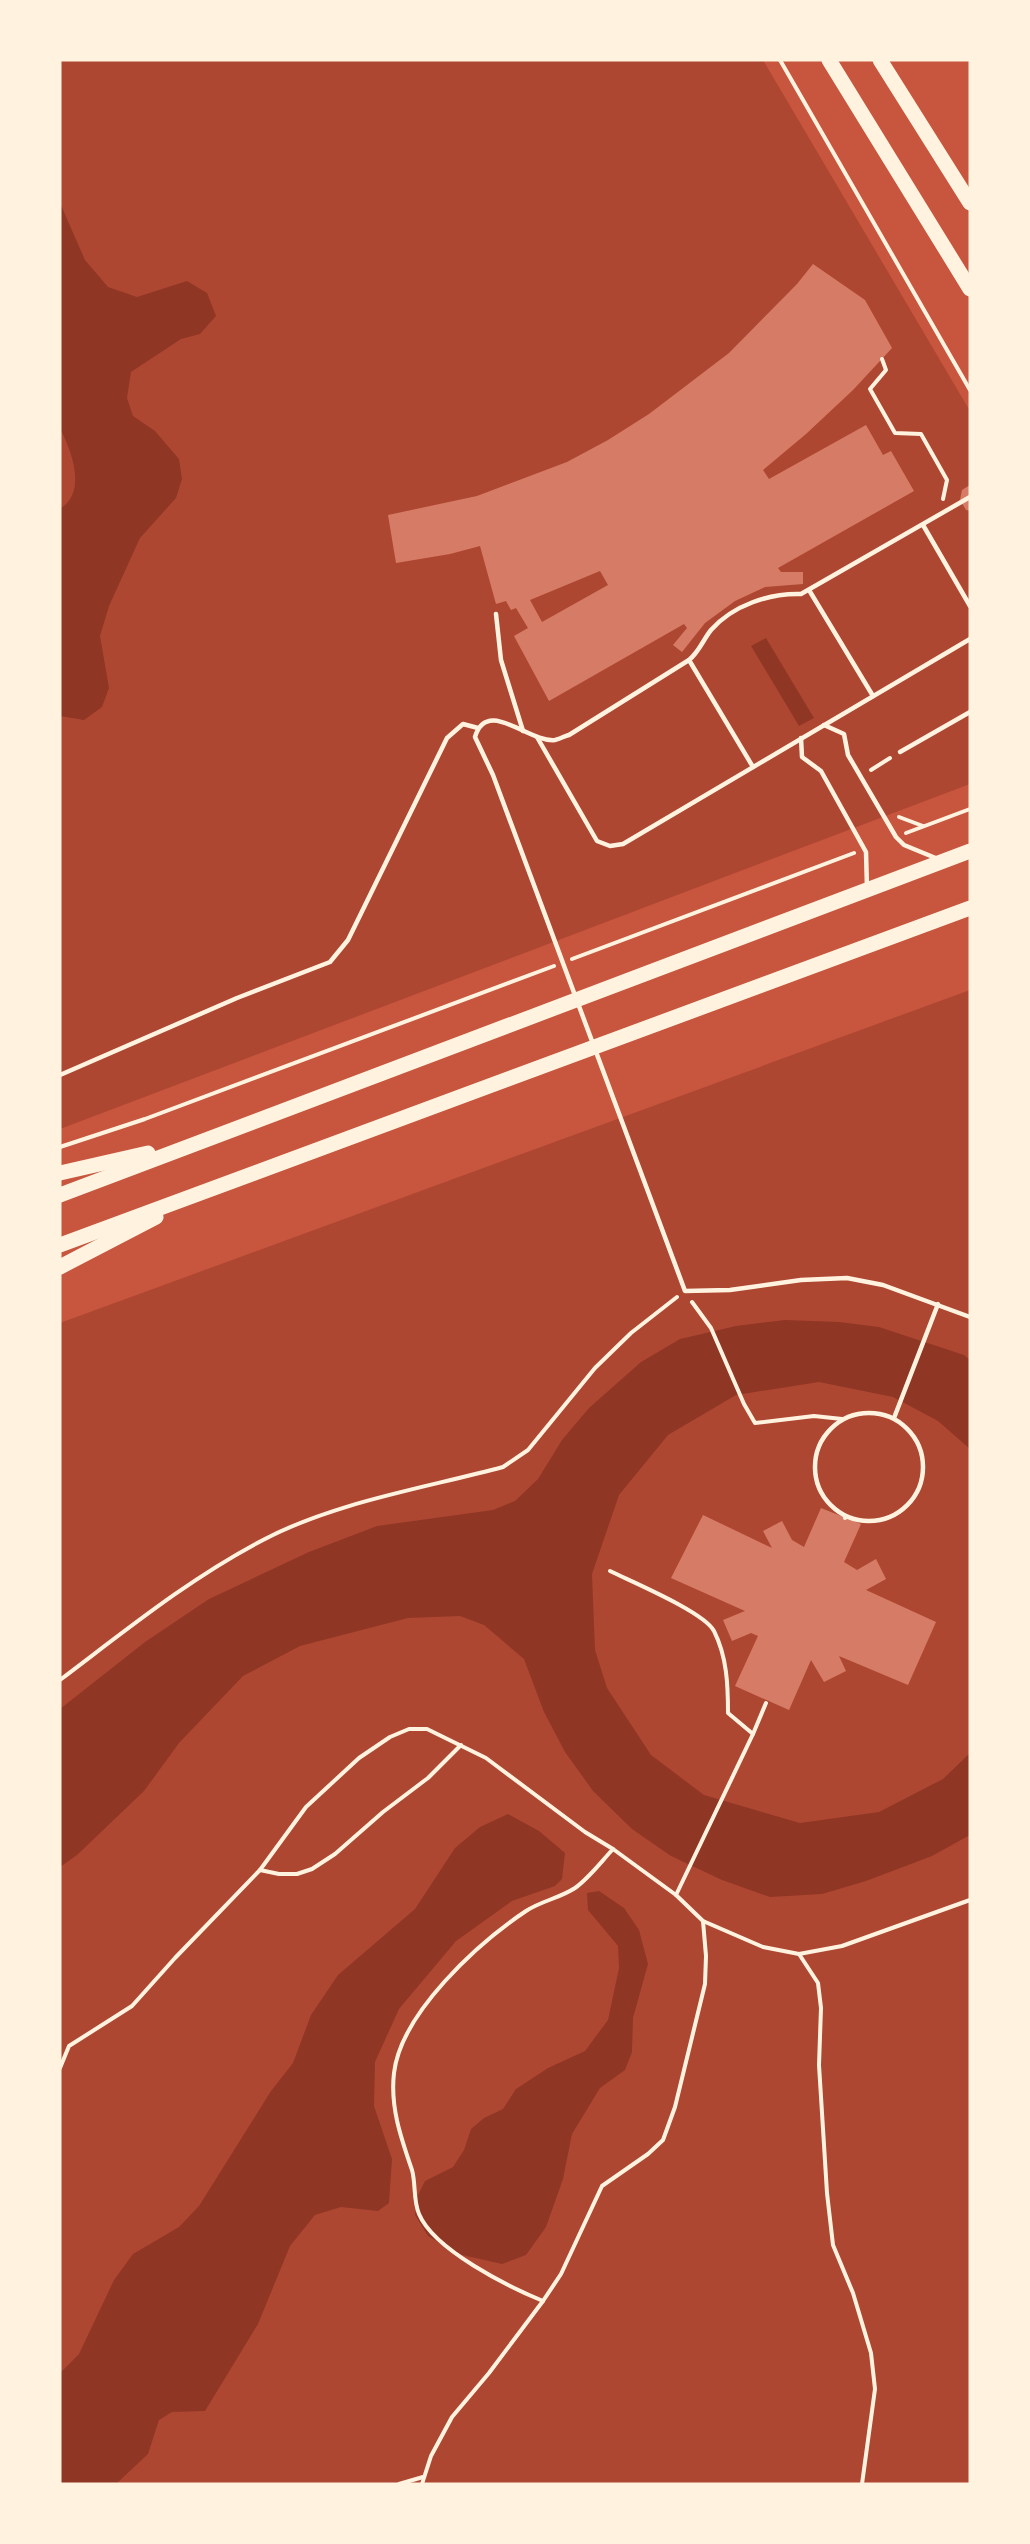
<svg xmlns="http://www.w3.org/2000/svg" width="1030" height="2544" font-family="'Work Sans',sans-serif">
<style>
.green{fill:#ae4732}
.water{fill:#8f3625}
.building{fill:#d67c66;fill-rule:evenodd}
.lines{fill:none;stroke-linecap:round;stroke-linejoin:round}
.path{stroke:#fff3e0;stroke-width:4}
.service{stroke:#fff3e0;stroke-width:4.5}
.primary{stroke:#fff3e0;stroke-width:15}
</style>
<rect width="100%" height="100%" fill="#c8553d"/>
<g class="green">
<polygon points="60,60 763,60 970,411 970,784 60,1129"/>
<polygon points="970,990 970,2484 60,2484 60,1323"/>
</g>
<g class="water">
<path d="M60,203L85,260L108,287L137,297L187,281L207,293L216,316L200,334L181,339L131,372L127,398L133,416L155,431L179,459L182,479L176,498L140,538L109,606L100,636L109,688L102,707L84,720L60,716V509C88,491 71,451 60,428Z"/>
<polygon points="766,638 814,718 799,726 751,646"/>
<polygon points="785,1320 839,1322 879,1327 964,1355 970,1360 970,1449 938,1421 893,1397 819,1382 736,1395 668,1435 619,1495 592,1574 595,1650 607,1688 651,1755 704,1795 800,1823 879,1812 943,1779 970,1753 970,1835 932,1856 866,1881 822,1894 770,1897 722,1880 671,1856 632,1829 593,1791 565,1752 544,1712 524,1659 484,1625 460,1616 408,1618 300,1646 243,1676 179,1743 144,1791 77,1855 60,1867 60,1709 145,1642 209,1599 309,1552 377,1526 493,1510 515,1501 538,1479 562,1440 589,1408 641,1362 680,1339 736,1326"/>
<polygon points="508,1814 539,1831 565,1853 562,1879 555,1886 512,1901 456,1941 399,2009 375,2062 374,2106 392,2159 389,2203 378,2211 341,2207 315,2215 290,2246 258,2324 205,2411 172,2412 159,2420 148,2454 116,2484 60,2484 60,2373 79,2354 114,2280 133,2254 179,2227 199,2206 271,2091 293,2063 311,2015 338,1975 415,1909 455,1848 480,1827"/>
<polygon points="599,1891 624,1908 639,1930 648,1964 633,2018 632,2052 625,2070 600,2088 572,2134 563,2179 546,2227 526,2255 502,2264 458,2254 428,2236 415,2215 418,2195 425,2181 453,2167 464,2150 471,2129 484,2118 503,2109 516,2089 548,2068 585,2051 608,2020 619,1968 618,1946 588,1910 587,1893"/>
</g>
<g class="building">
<path d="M813,264L865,300L892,348L853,390L806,434L763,470L769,479L866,425L883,455L891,451L914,491L778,568L781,572H803V584L765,587L735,601L705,623L682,652L673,645L687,628L684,624L549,701L514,636L528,628L516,608L511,610L506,601L496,604L480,546L450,554L396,563L388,515L477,496L567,462L608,440L649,414L729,353L797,284ZM600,571L608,585L542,622L530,600Z"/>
<polygon points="970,485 970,511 966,510 960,500 962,490"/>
<polygon points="821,1508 861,1524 844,1562 857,1570 876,1559 886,1579 866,1590 936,1622 908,1685 839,1656 846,1671 824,1682 811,1660 789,1710 735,1686 758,1636 751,1633 732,1641 723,1620 745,1611 671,1578 703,1515 772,1548 763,1531 782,1521 792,1540 804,1547"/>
</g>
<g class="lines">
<g class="path">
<polyline points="780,60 970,390"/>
<polyline points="882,359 886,370 870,389 895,433 921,434 947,480 943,499"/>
<polyline points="871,770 890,758"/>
<polyline points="899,817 923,826"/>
<polyline points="906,833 970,809"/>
<polyline points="572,959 854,853"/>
<polyline points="60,1147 145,1119 554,966"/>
<polyline points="692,1302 711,1328 744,1404 755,1423 814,1416 842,1419"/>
<polyline points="845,1518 845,1516"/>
<path d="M610,1571C632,1582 704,1612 714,1631C727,1657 728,1685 728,1713L753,1734"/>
<path d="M60,1680C125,1631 190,1578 263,1540C335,1502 425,1488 503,1467L528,1450L595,1368L631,1333L677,1297"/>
<polyline points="260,1870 279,1874 297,1874 312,1869 335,1854 383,1812 428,1778 461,1745"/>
<polyline points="676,1895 753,1734 766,1703"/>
<polyline points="799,1954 818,1983 821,2008 819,2065 827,2193 833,2245 853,2293 871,2353 875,2389 862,2484"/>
<polyline points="60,2068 69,2046 132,2006 175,1958 260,1870 306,1807 359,1758 390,1737 409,1729 427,1729 486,1758 585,1832 613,1849 676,1895 703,1921 763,1947 799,1954 842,1946 970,1900"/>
<path d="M543,2301C509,2287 434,2250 419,2214C413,2200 416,2184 412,2170C401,2138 390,2107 394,2073C401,2013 478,1943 526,1911C541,1901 560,1898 575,1888C589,1878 601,1862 613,1849"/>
<polyline points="399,2484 423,2477"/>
<polyline points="422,2484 431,2456 452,2417 489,2373 543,2301 561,2274 602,2186 648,2154 663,2140 675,2107 705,1984 706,1956 703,1921"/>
</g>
<g class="service">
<path d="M970,497L801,594C770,593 733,605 711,630C703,640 699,652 689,660L569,735C565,736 559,739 555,740C529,743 487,697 475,737L493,775L685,1291L730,1290L801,1280L847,1278L883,1285L970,1317"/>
<polyline points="923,525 970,606"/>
<polyline points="809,590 873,696"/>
<polyline points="496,614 501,660 523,731"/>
<polyline points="689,660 753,767"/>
<polyline points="824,725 844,734 848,755 896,837 904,845 938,859"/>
<polyline points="537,737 597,841 610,846 623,844 970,639"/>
<polyline points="801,738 802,757 821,771 866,852 867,888"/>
<polyline points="900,752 970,712"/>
<polyline points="60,1075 237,998 330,962 348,940 447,738 463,724 478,728"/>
<circle cx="869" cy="1467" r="54"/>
<polyline points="894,1418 938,1304"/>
</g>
<g class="primary">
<polyline points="829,60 970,289"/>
<polyline points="880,60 970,203"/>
<polyline points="60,1173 148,1153"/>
<polyline points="60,1195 970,851"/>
<polyline points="60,1245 970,908"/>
<polyline points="60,1267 156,1217"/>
</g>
</g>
<rect width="1030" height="2544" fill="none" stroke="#fff3e0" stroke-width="123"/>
</svg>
